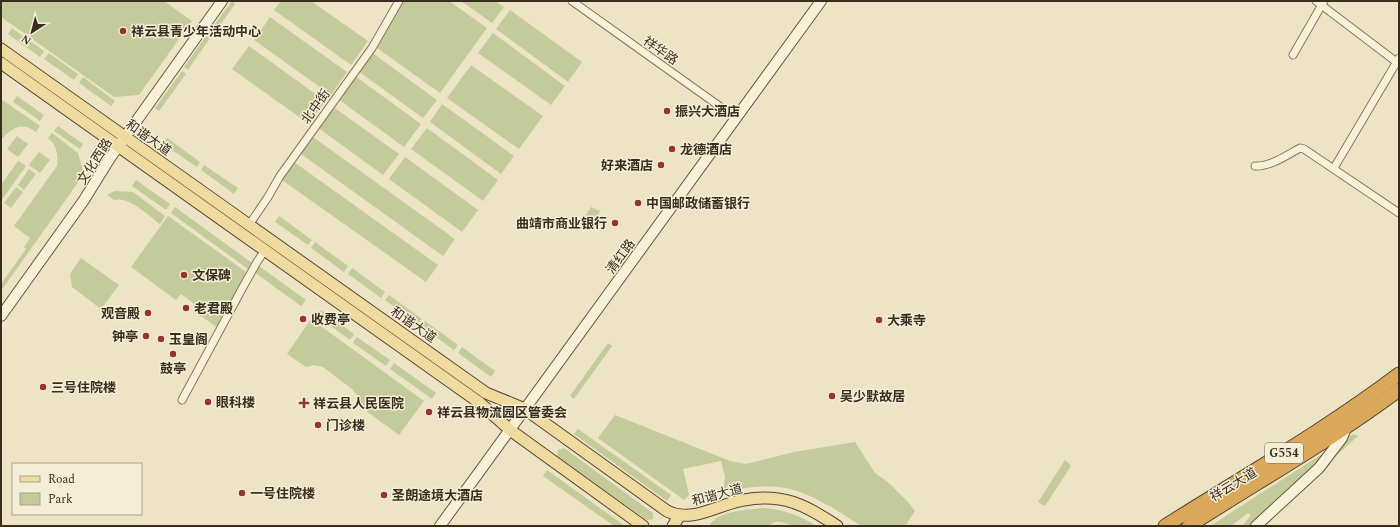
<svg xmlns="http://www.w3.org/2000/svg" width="1400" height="527" font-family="Spectral,'Noto Sans SC',serif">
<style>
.green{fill:#c3cb9a}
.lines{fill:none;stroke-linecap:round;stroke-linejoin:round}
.street-casing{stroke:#88765c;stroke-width:9}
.secondary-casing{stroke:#6a573f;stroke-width:12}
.primary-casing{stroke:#564430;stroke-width:13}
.highway-casing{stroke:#564430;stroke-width:15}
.street{stroke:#f8f1da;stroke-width:7}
.secondary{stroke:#f8f1da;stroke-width:10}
.primary{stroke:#efdba0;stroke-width:11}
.highway{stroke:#daa85a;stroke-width:13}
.poi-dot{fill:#96332e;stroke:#f5eed6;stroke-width:1.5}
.labels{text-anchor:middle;stroke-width:3;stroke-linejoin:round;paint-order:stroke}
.shield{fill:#f5eed6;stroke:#716757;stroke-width:1}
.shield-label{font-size:12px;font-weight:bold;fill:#392d20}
.poi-label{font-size:13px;font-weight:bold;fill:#392d20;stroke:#f5eed6;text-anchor:start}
.street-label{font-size:13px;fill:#392d20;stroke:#f5eed6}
</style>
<rect width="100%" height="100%" fill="#ede4c6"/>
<g class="green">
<polygon points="1,1 164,1 192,21 139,95 114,97 1,17"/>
<polygon points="232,1 235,4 213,35 209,32"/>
<polygon points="281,1 311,1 368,41 351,65 274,10"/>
<polygon points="403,1 449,1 487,28 440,93 377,48"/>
<polygon points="461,1 495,1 504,7 492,23"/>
<polygon points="510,10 582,62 568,82 496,29"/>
<polygon points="270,17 347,72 331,95 254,40"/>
<polygon points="12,28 44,51 40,57 8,34"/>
<polygon points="493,33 565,86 551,105 478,53"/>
<polygon points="206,36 210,38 188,70 184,67"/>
<polygon points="249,46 325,101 309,124 232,69"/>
<polygon points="371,52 437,100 423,118 358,71"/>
<polygon points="49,53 78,74 74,80 44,59"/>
<polygon points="471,65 543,116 519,149 447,98"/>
<polygon points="182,71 186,74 159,111 155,108"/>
<polygon points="355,76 421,124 404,147 338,99"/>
<polygon points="83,77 115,101 111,106 79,83"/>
<polygon points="17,96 44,115 40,121 13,102"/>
<path d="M1,99L40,126L36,132C33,130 30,128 27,127C17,124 6,133 1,140Z"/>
<polygon points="442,104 514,156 501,174 430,122"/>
<polygon points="332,106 399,154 383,175 317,127"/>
<polygon points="58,126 83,144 80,149 54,131"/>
<polygon points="427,128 498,180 483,201 411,149"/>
<path d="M52,133L78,153L84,174L1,291V284L26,249L24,247L30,238L14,226L57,166C58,155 57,145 48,138Z"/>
<polygon points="17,136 28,144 18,157 7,149"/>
<polygon points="313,137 455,239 443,256 301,154"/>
<polygon points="167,138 200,162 197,167 163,144"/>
<polygon points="39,152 50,160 40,173 29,165"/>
<polygon points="405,157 478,210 462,232 389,179"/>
<polygon points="18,161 26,166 1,201 1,185"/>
<polygon points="294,162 438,265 426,282 282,180"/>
<polygon points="204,165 238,188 234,194 201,170"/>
<polygon points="29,169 36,174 24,190 18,185"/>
<polygon points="136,180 170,204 166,210 132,186"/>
<polygon points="16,187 23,192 11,208 4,203"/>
<path d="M115,191L133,192L165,216L160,224C148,215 129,196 114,200L107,195L110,193Z"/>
<polygon points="175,207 252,263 248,269 171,213"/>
<polygon points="591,207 600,211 596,221 590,224 584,221 584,218"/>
<polygon points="168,216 246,272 218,328 197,313 200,308 181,294 176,300 131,267"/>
<polygon points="279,216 312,240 308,245 275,222"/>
<polygon points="315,242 348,266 344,272 311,248"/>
<polygon points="81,258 119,285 101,309 72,287 70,274"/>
<polygon points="259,266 306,300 301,306 254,272"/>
<polygon points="352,268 385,292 381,298 348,274"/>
<polygon points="389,295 422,319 418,324 385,300"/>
<polygon points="321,310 354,334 350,340 317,316"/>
<polygon points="311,319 424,401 399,435 358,405 358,397 353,390 323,367 314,365 306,367 287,354"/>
<polygon points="425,321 458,345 454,350 421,326"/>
<polygon points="357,337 390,360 386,366 353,343"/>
<polygon points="608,343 612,346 574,399 570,396"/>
<polygon points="462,347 495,371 491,377 458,353"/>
<polygon points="394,363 436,393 432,399 390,369"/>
<path d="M615,415L730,461L746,464L794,452L855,442L875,473L889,483L908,502L915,511L905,526C893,526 874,527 862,526C859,525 837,510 831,507C791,483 768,483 723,492L725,477L721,461L683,469L689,495L684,500L598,438Z"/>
<polygon points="578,429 671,495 667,501 574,434"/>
<polygon points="1353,434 1358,436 1257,526 1243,525 1251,515 1248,513 1231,526 1210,526"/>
<polygon points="564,448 653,513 653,519 647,520 557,456 558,450"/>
<polygon points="1065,460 1071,466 1045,506 1038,502"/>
<polygon points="547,470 625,526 614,526 543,476"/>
<path d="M765,508C784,510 800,515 816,526C809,526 802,527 796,526C786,525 778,517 769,526H713L710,524C720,511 749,509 765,508Z"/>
</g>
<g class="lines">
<defs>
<g id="street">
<polyline points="572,1 736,118"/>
<polyline points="1316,1 1399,64"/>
<polyline points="1293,55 1324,1"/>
<path d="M1255,166C1270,167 1287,155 1300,148L1304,149L1399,213"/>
<polyline points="1334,168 1399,58"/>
<polyline points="249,225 268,197 280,176 372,48 399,1"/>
<polyline points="182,400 243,287 257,262 265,250"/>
</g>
<g id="secondary">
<polyline points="1,316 84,200 110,158 222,1"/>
<polyline points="440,526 821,1"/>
<polyline points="1256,526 1319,468 1342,438 1346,428"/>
</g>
<g id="primary">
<path d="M1,49L486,393L525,409L667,511C693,524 718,504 744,500C783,493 806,505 837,526"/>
<polyline points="1,63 480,403 510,430 643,526"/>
<polyline points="673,526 680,515"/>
</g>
<g id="highway">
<path d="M1165,526C1244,476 1325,430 1399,374"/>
<path d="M1189,526C1259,481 1332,440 1399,390"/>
</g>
</defs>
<use href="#street" class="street-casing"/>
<use href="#secondary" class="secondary-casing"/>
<use href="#primary" class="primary-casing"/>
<use href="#highway" class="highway-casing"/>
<use href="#street" class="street"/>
<use href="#secondary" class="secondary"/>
<use href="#primary" class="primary"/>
<use href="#highway" class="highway"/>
</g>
<g class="poi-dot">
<circle cx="123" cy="31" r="4"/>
<circle cx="667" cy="111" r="4"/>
<circle cx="672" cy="149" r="4"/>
<circle cx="661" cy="165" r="4"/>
<circle cx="638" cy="203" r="4"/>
<circle cx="615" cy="223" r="4"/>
<circle cx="184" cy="275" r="4"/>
<circle cx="186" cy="308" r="4"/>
<circle cx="148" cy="313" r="4"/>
<circle cx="303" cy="319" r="4"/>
<circle cx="879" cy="320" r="4"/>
<circle cx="146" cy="336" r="4"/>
<circle cx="161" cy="339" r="4"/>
<circle cx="173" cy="354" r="4"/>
<circle cx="43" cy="387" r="4"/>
<circle cx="832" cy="396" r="4"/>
<circle cx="208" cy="402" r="4"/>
<path d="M302 397h4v4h4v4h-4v4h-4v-4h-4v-4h4z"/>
<circle cx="429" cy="412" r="4"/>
<circle cx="318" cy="425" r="4"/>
<circle cx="242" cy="493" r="4"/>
<circle cx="384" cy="495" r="4"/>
</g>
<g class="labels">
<rect class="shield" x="1265" y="443" width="38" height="20" rx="3"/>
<g class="shield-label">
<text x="1284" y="457">G554</text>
</g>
<g class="poi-label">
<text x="131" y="36">祥云县青少年活动中心</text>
<text x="675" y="116">振兴大酒店</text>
<text x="680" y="154">龙德酒店</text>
<text x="653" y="170" text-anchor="end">好来酒店</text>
<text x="646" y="208">中国邮政储蓄银行</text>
<text x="607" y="228" text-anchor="end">曲靖市商业银行</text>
<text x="192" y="280">文保碑</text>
<text x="194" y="313">老君殿</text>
<text x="140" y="318" text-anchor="end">观音殿</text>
<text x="311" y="324">收费亭</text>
<text x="887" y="325">大乘寺</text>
<text x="138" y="341" text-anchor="end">钟亭</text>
<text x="169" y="344">玉皇阁</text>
<text x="173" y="373" text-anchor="middle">鼓亭</text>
<text x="51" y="392">三号住院楼</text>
<text x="840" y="401">吴少默故居</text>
<text x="216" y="407">眼科楼</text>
<text x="313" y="408">祥云县人民医院</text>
<text x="437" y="417">祥云县物流园区管委会</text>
<text x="326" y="430">门诊楼</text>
<text x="250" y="498">一号住院楼</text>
<text x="392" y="500">圣朗途境大酒店</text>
</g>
<g class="street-label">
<text transform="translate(661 50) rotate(35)" y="5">祥华路</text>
<text transform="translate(315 106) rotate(-54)" y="5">北中街</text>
<text transform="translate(149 137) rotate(35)" y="5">和谐大道</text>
<text transform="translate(94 161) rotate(-57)" y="5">文化西路</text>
<text transform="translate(620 256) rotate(-54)" y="5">清红路</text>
<text transform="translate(414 324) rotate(35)" y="5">和谐大道</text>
<text transform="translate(1233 484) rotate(-31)" y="5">祥云大道</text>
<text transform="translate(717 494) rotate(-15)" y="5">和谐大道</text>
</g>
</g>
<rect width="1400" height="527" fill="none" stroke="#392d20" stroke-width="4"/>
<rect x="12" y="463" width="130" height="52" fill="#f5eed6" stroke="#aaa18d"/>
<rect x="20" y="476" width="20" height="6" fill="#efdba0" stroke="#aaa18d"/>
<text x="48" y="483" font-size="12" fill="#392d20">Road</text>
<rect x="20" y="493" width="20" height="12" fill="#c3cb9a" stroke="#aaa18d"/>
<text x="48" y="503" font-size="12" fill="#392d20">Park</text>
<g transform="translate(32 32) rotate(216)" stroke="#f5eed6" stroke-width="3" paint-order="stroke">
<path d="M0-3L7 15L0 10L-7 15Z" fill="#392d20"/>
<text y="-6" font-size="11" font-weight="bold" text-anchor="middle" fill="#392d20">N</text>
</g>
</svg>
